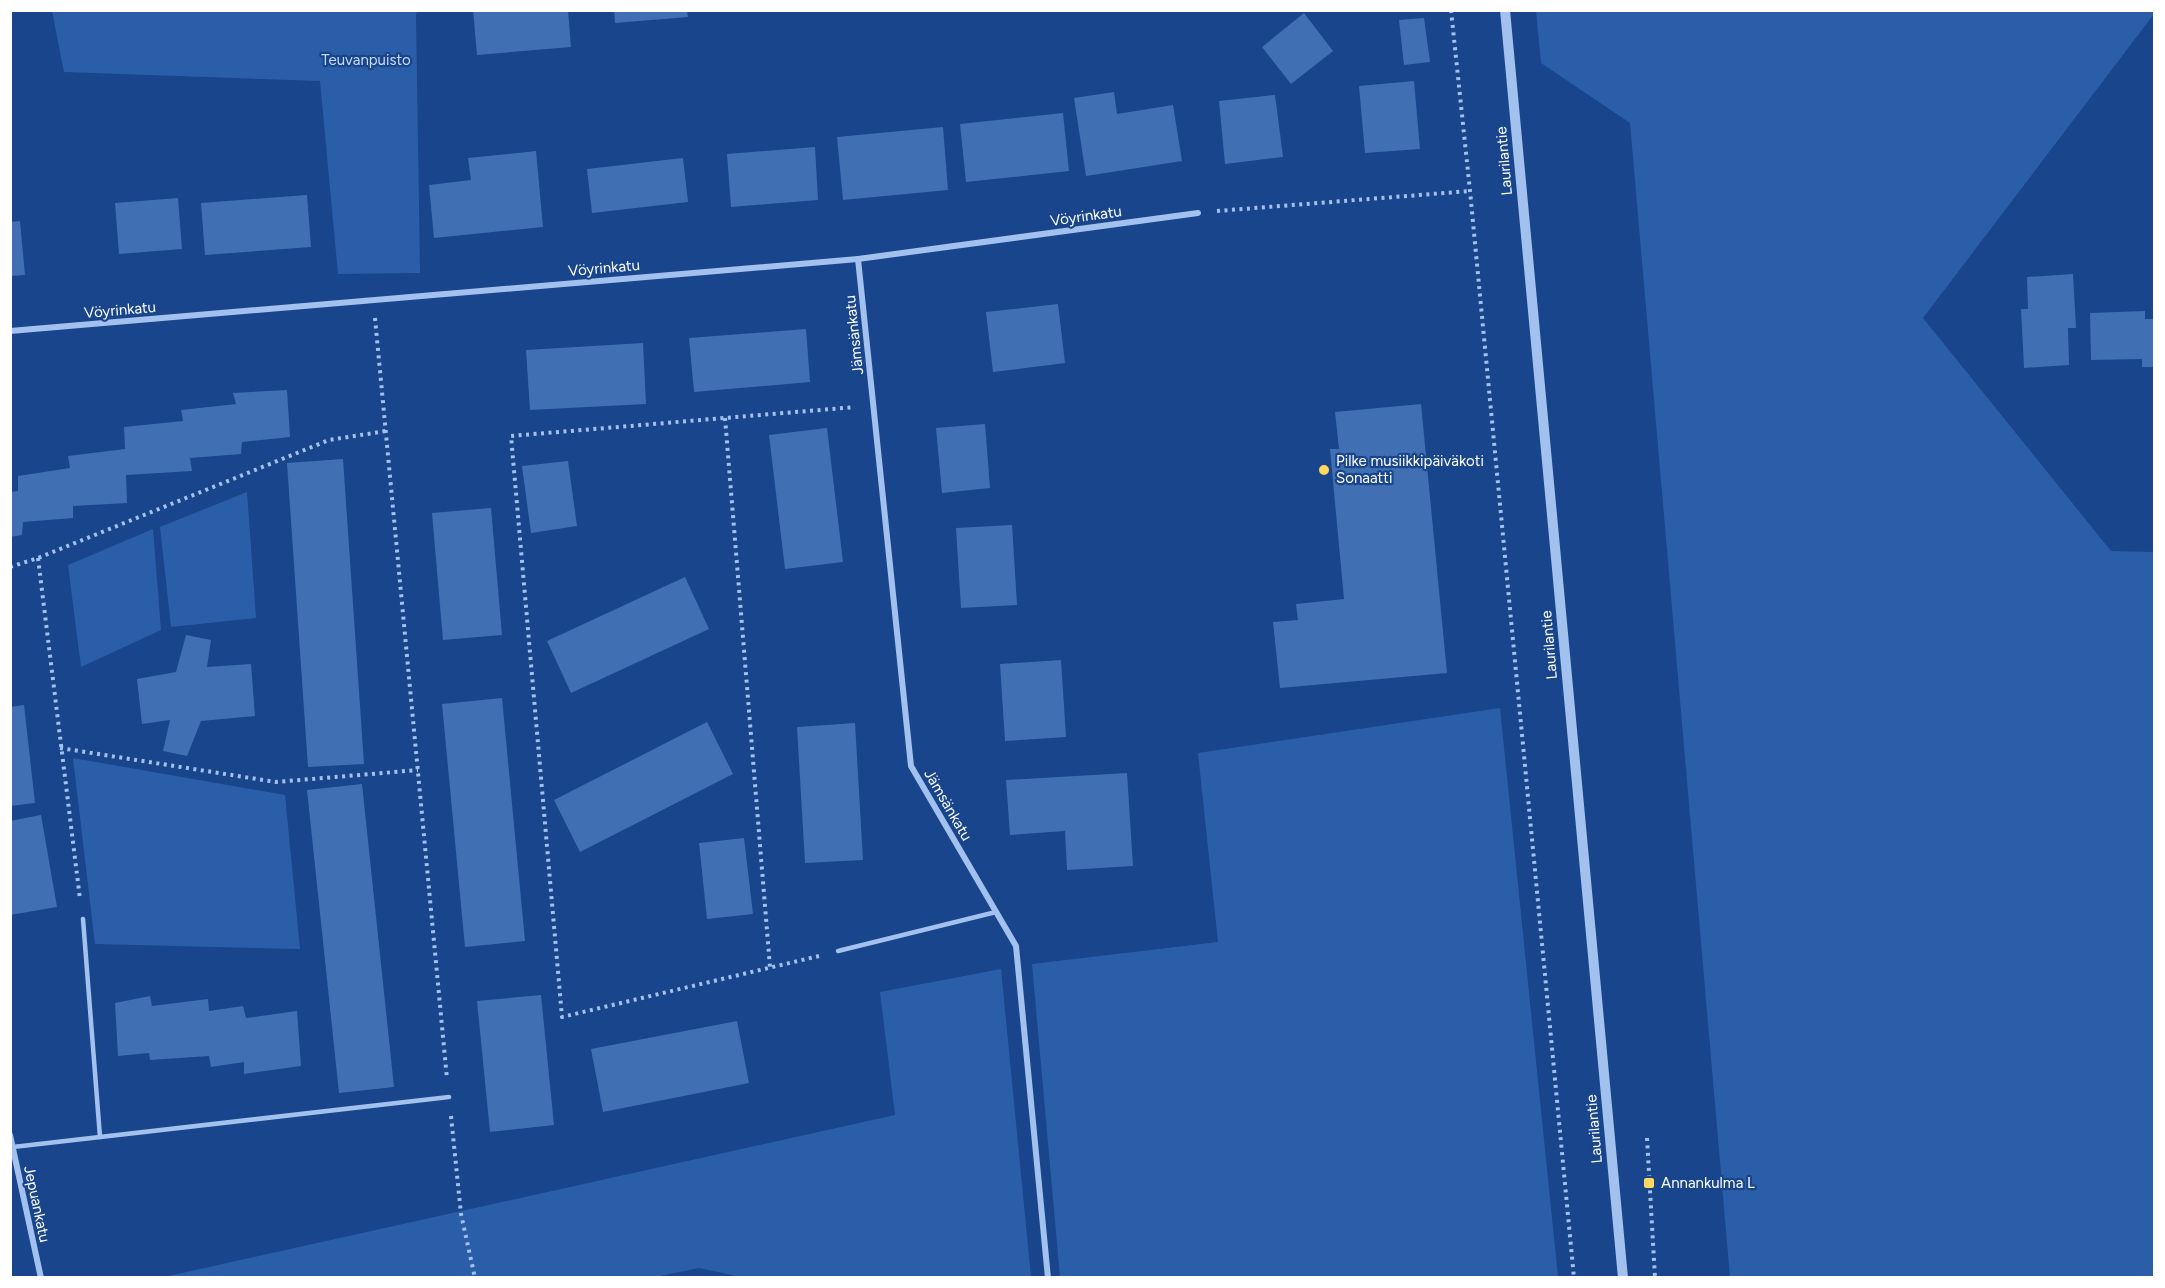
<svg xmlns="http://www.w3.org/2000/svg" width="2165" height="1288" font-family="Figtree,sans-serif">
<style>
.green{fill:#2b5ea9}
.building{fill:#416fb3}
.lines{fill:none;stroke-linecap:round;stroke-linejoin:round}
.path{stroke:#a2c1ee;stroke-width:4;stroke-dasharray:3 4.5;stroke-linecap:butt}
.service{stroke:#a2c1ee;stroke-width:4.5}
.minor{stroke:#a2c1ee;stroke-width:6}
.tertiary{stroke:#a2c1ee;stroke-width:10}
.poi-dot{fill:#ffd85f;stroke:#18458b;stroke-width:2}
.labels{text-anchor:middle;stroke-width:4.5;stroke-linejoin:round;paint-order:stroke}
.park-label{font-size:15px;fill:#c8dcfa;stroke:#18458b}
.street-label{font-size:15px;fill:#fff;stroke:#18458b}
.poi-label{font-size:15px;fill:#fff;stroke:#18458b;text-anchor:start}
</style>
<rect width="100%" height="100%" fill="#18458b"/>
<g class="green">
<polygon points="52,11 418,11 416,14 420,273 338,274 320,81 64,72"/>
<polygon points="1536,11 2154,11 2154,14 1923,318 2111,551 2154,552 2154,1277 1730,1277 1630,123 1541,63"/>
<polygon points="247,492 256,618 171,627 160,527"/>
<polygon points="153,529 161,630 81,667 68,565"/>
<polygon points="1500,708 1558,1277 1060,1277 1032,964 1218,942 1198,753"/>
<polygon points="73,758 285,795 300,949 95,944"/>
<polygon points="1001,969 1031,1277 746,1278 699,1268 650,1278 164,1277 895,1115 880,992"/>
</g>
<g class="building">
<polygon points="473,10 568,10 571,47 477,55"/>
<polygon points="614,10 687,10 688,17 615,23"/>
<polygon points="1304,13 1333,51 1291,84 1262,47"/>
<polygon points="1424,18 1430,62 1404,65 1399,20"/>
<polygon points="1414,81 1420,149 1365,153 1359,86"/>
<polygon points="1114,92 1117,114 1173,105 1182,161 1086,176 1074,98"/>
<polygon points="1275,95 1283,157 1225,164 1219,101"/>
<polygon points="1063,113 1069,171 966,182 960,124"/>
<polygon points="943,127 948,190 843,200 837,137"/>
<polygon points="815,147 818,200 731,207 727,154"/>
<polygon points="536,151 543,227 434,238 429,185 471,180 468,158"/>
<polygon points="683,158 688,202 592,213 587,169"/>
<polygon points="307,195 311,247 205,255 201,203"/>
<polygon points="178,198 182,249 119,254 115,203"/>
<polygon points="20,221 25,275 10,276 10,222"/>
<polygon points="2073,274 2076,328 2068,328 2069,365 2024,368 2021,309 2028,309 2027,277"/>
<polygon points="1058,304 1065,363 993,372 986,312"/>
<polygon points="2145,311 2145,319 2154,319 2154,367 2142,367 2142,359 2091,360 2090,313"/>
<polygon points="806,329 810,382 694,392 689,338"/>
<polygon points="643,343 646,404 530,410 526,350"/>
<polygon points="287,390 290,437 242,442 241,454 190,458 192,471 126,475 127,503 73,506 73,518 23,522 22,535 10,537 10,492 18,491 18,476 70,468 68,456 125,449 124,427 183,421 181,410 236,404 233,393"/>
<polygon points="1421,404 1447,673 1280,688 1273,622 1298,620 1296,604 1344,599 1330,449 1339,449 1335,412"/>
<polygon points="985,424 990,488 942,493 936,428"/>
<polygon points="827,428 843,562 785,569 769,435"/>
<polygon points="343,459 364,764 308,767 287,463"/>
<polygon points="568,461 577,526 531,533 522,466"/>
<polygon points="491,508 502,635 443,640 432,513"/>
<polygon points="1012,525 1017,605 961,608 956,528"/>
<polygon points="685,577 709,629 571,693 547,641"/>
<polygon points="186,635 211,640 207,667 251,664 255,716 201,721 187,756 163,751 170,720 142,724 137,679 176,672"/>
<polygon points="1061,660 1066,737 1005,741 1000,664"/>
<polygon points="502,698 525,941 465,947 442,704"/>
<polygon points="24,705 35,803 10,806 10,707"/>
<polygon points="707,722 733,774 580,852 554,800"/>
<polygon points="855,723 863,860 805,863 797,727"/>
<polygon points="1127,773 1133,866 1067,870 1065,831 1010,835 1006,780"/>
<polygon points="362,784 394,1087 339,1093 307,790"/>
<polygon points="41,815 57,907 10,915 10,821"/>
<polygon points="744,838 753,914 707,919 699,843"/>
<polygon points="541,995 554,1125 490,1132 477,1001"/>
<polygon points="150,996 152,1006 208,999 209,1011 243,1006 246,1018 297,1011 301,1066 244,1074 244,1062 211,1067 209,1056 150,1060 149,1053 118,1056 115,1003"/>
<polygon points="737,1021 749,1083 603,1112 591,1049"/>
</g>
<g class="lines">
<g class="path">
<polyline points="1451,10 1470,191 1574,1278"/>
<polyline points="1217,211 1470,191"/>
<polyline points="375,318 447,1079"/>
<polyline points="725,418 770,967"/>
<polyline points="38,558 80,899"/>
<polyline points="10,567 38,558 329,440 386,431"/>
<polyline points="60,748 276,782 418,770"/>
<polyline points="819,956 562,1017 511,436 855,407"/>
<polyline points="451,1116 461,1214 475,1278"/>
<polyline points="1647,1138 1655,1278"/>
</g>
<g class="service">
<polyline points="83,919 100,1137"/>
<polyline points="838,951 996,912"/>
<polyline points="13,1147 449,1097"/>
</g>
<g class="minor">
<polyline points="858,259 911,766 1016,946 1048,1278"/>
<polyline points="10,331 858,259 1198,213"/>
<polyline points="10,1135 41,1278"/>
</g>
<polyline class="tertiary" points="1505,10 1623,1278"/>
</g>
<g class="poi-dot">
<circle cx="1324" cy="470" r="6"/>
<rect x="1643" y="1177" width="12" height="12" rx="3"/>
</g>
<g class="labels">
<g class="park-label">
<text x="366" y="65">Teuvanpuisto</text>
</g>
<g class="street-label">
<text transform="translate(1504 161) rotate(-95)" y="5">Laurilantie</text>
<text transform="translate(1086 216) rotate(-8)" y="5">Vöyrinkatu</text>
<text transform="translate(604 268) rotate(-5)" y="5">Vöyrinkatu</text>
<text transform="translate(120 310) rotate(-5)" y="5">Vöyrinkatu</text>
<text transform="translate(854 335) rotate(-96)" y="5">Jämsänkatu</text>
<text transform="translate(1549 645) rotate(-95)" y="5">Laurilantie</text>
<text transform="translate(948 805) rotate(60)" y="5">Jämsänkatu</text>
<text transform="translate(1594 1129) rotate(-95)" y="5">Laurilantie</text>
<text transform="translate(37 1204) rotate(78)" y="5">Jepuankatu</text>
</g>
<g class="poi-label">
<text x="1336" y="466">Pilke musiikkipäiväkoti<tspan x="1336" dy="17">Sonaatti</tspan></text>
<text x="1661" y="1188">Annankulma L</text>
</g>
</g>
<rect width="2165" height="1288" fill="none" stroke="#ffffff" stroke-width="24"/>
</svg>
